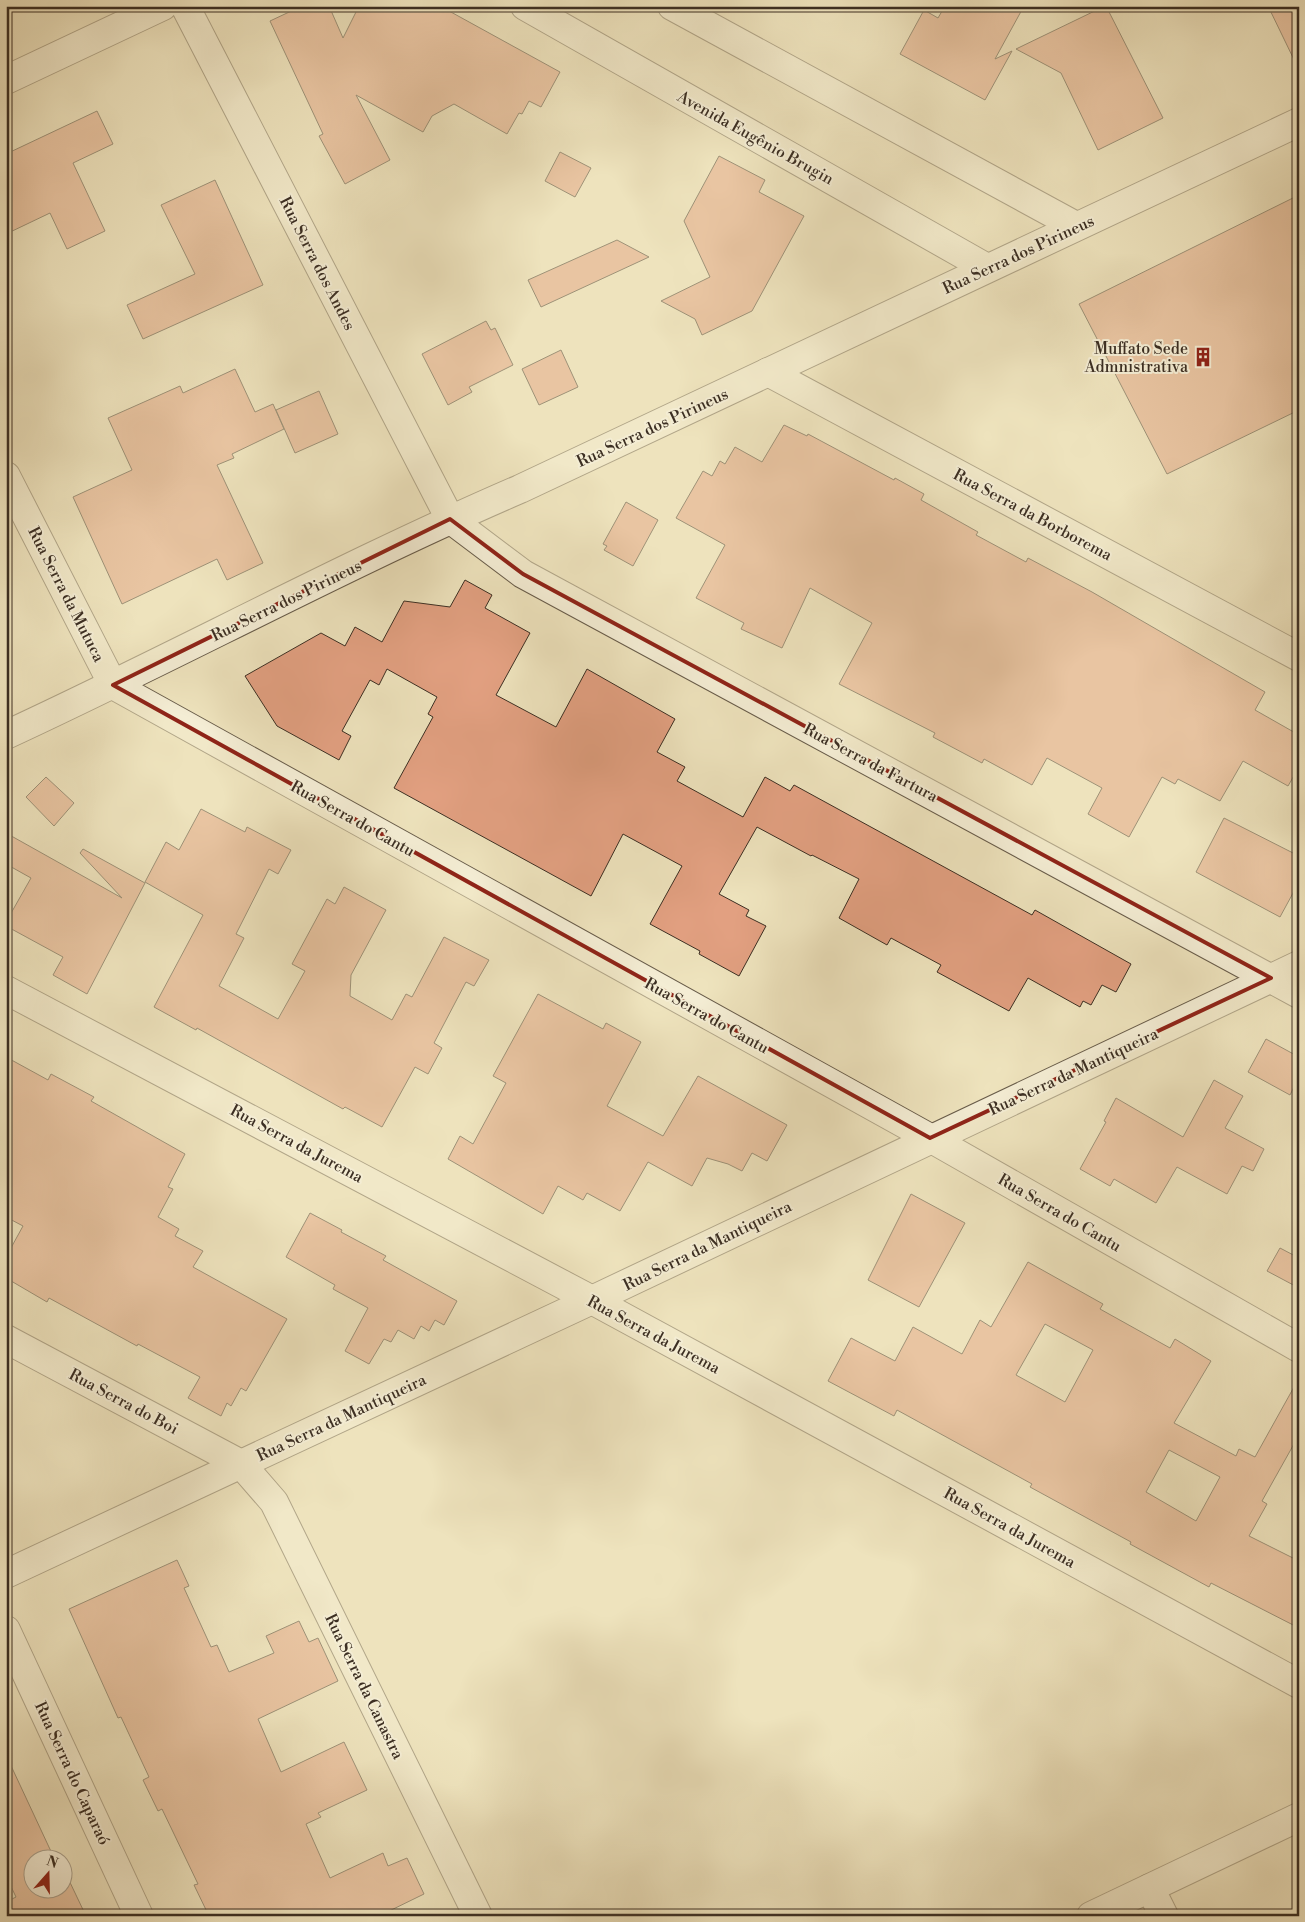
<svg xmlns="http://www.w3.org/2000/svg" width="1305" height="1922" font-family="'Libre Bodoni',serif">
<style>
.building{fill:#e2a081;stroke:#3c2f23;fill-rule:evenodd}
.lines{fill:none;stroke-linecap:round;stroke-linejoin:round}
.minor-casing{stroke:#685c4a;stroke-width:30}
.minor{stroke:#f4edd4;stroke-width:28}
.marked{fill:none;stroke:#8f2418;stroke-width:4;stroke-linejoin:round}
.labels{text-anchor:middle;stroke-width:4;stroke-linejoin:round;paint-order:stroke}
.street-label{font-size:16px;fill:#3c2f23;stroke:#f4edd4}
.poi-label{font-size:16px;fill:#3c2f23;stroke:#f4edd4;text-anchor:end}
</style>
<rect width="100%" height="100%" fill="#eee3bd"/>
<filter id="stains"><feTurbulence type="fractalNoise" baseFrequency=".004" numOctaves="4"/><feColorMatrix values="0 0 0 0 .2 0 0 0 0 .09 0 0 0 0 .02 0 0 0 .5 -.17"/></filter>
<radialGradient id="worn" r=".72"><stop offset=".6" stop-color="#630" stop-opacity="0"/><stop offset="1" stop-color="#630" stop-opacity=".3"/></radialGradient>
<g class="building">
<polygon points="302,6 329,6 343,38 359,6 440,6 560,72 541,107 529,101 522,114 519,113 507,134 454,104 432,116 423,132 356,95 390,160 345,184 319,136 323,134 270,21"/>
<polygon points="945,6 1024,6 995,59 1012,51 985,100 900,54 924,10 938,18"/>
<polygon points="1105,6 1106,6 1163,118 1098,150 1061,73 1016,49"/>
<polygon points="1268,6 1299,6 1299,70"/>
<polygon points="97,111 113,144 73,163 105,231 67,249 50,213 6,234 6,154"/>
<polygon points="560,152 591,168 575,197 545,181"/>
<polygon points="719,156 765,180 759,192 804,216 752,311 702,335 695,319 661,301 710,277 684,221"/>
<polygon points="215,180 263,285 143,339 127,305 195,274 161,205"/>
<polygon points="1299,195 1299,410 1167,474 1079,304"/>
<polygon points="617,240 649,257 541,307 528,280"/>
<polygon points="486,321 491,330 495,328 513,365 469,387 472,392 448,405 422,354"/>
<polygon points="561,350 578,387 539,405 522,369"/>
<polygon points="235,369 255,412 273,404 284,429 232,454 234,458 217,465 263,563 227,580 217,559 122,604 73,497 132,470 108,418 180,386 183,393"/>
<polygon points="319,391 338,434 295,453 276,410"/>
<polygon points="784,425 807,436 808,434 894,480 895,478 924,494 921,500 978,532 976,535 1026,562 1028,558 1092,592 1265,692 1255,710 1299,735 1299,767 1288,786 1243,761 1220,801 1178,779 1175,784 1162,777 1129,837 1088,814 1102,788 1047,758 1032,785 984,759 982,763 933,737 935,733 839,684 872,623 810,588 782,648 741,629 744,623 696,598 725,545 676,518 703,471 712,476 720,461 725,464 735,447 762,462"/>
<polygon points="626,502 658,520 633,566 604,550 607,546 603,544"/>
<polygon points="465,580 492,595 485,608 530,633 496,695 556,727 587,669 675,719 657,752 685,767 677,781 743,817 765,777 790,791 794,785 1032,915 1035,910 1131,964 1116,992 1102,985 1091,1005 1083,1001 1080,1007 1028,978 1009,1011 937,972 941,965 891,938 887,945 839,918 859,879 812,855 811,856 757,827 719,894 749,910 746,916 766,926 739,976 699,954 700,951 650,924 682,866 623,834 591,896 394,788 433,717 428,714 437,697 387,669 379,685 370,680 342,731 351,736 339,760 277,726 245,676 321,633 345,646 355,627 382,642 404,601 450,607"/>
<polygon points="46,777 74,803 54,826 26,797"/>
<polygon points="201,809 245,832 247,827 291,850 278,874 269,869 236,934 244,938 219,986 278,1019 305,971 292,964 327,899 335,904 344,887 386,910 351,975 350,996 392,1020 406,994 412,997 444,937 489,960 474,986 466,982 434,1043 442,1048 428,1074 415,1067 382,1127 345,1107 343,1109 197,1028 196,1030 154,1007 203,915 145,882 166,842 179,850"/>
<polygon points="1224,818 1299,856 1299,882 1280,917 1196,872"/>
<polygon points="6,833 122,898 80,853 83,849 145,883 87,994 53,975 63,957 6,926 6,922 31,878 6,864"/>
<polygon points="538,994 603,1029 606,1023 641,1042 607,1106 663,1136 698,1076 787,1125 767,1161 752,1153 742,1171 728,1164 707,1158 692,1186 648,1162 620,1211 587,1193 583,1200 558,1186 543,1214 448,1159 460,1136 473,1144 506,1083 493,1076"/>
<polygon points="1266,1039 1299,1057 1299,1077 1290,1095 1248,1072"/>
<polygon points="6,1057 48,1080 51,1074 94,1097 91,1101 185,1154 168,1187 173,1189 158,1217 179,1229 175,1236 203,1251 193,1267 287,1319 246,1391 241,1388 231,1406 227,1403 221,1416 188,1398 200,1377 138,1344 137,1346 49,1298 47,1302 6,1278 6,1257 23,1226 6,1217"/>
<polygon points="1214,1080 1243,1096 1225,1128 1264,1149 1253,1171 1242,1166 1227,1194 1177,1167 1156,1203 1114,1179 1110,1186 1080,1169 1106,1122 1104,1121 1116,1098 1183,1137"/>
<polygon points="911,1194 965,1223 919,1307 868,1280"/>
<polygon points="310,1213 342,1230 341,1232 386,1256 383,1260 457,1301 444,1325 435,1320 429,1331 421,1326 414,1339 398,1330 391,1342 384,1339 369,1364 345,1351 368,1308 333,1289 335,1285 286,1257"/>
<polygon points="1280,1248 1299,1258 1299,1288 1267,1271"/>
<path d="M1028,1262L1103,1304L1100,1309L1170,1348L1175,1339L1211,1361L1174,1423L1236,1456L1239,1449L1255,1457L1299,1378V1435L1262,1501L1267,1504L1249,1536L1299,1561V1628L1211,1583L1209,1587L1130,1544L1131,1542L1030,1487L1032,1484L897,1410L894,1416L828,1381L851,1338L895,1361L913,1327L962,1354L980,1320L991,1327ZM1045,1324L1093,1350L1065,1402L1016,1375ZM1169,1450L1220,1477L1196,1521L1146,1492Z"/>
<polygon points="177,1560 189,1586 184,1588 211,1647 217,1645 229,1672 274,1653 266,1636 299,1621 309,1642 318,1638 338,1681 258,1719 281,1772 344,1742 367,1790 318,1813 321,1817 306,1824 330,1878 383,1853 388,1866 407,1858 424,1894 379,1916 209,1916 194,1885 198,1884 162,1809 158,1811 143,1780 149,1777 121,1717 118,1718 69,1609"/>
<polygon points="6,1755 55,1860 32,1860 32,1890 62,1890 62,1875 66,1874 86,1916 6,1916 6,1902 16,1897 6,1876"/>
</g>
<g class="lines">
<defs>
<g id="minor">
<polyline points="185,6 450,519 523,574 1299,994"/>
<polyline points="525,6 987,268"/>
<polyline points="672,6 1076,226"/>
<polyline points="6,80 163,6"/>
<polyline points="768,372 1299,657"/>
<polyline points="6,476 113,685"/>
<polyline points="113,685 930,1138 1299,1348"/>
<path d="M6,735C179,655 346,564 520,489L1299,122"/>
<polyline points="6,990 592,1300 1299,1684"/>
<polyline points="6,1339 241,1464 274,1502 478,1916"/>
<polyline points="6,1574 592,1300 1299,965"/>
<polyline points="6,1630 139,1916"/>
<polyline points="1150,1888 1164,1916"/>
<polyline points="1091,1916 1299,1817"/>
</g>
</defs>
<use href="#minor" class="minor-casing"/>
<use href="#minor" class="minor"/>
</g>
<path d="M0 0H1305V1922H0ZM450,519L523,574L1271,978L930,1138L113,685Z" fill="#eee3bd" fill-opacity=".55" fill-rule="evenodd"/>
<path class="marked" d="M450,519L523,574L1271,978L930,1138L113,685Z"/>
<defs>
<symbol id="building-bare" viewBox="-9 -9 18 18"><path d="M-4-6H4V6H1V3H-1V6H-4ZM-2.5-4.3h1.7v1.8h-1.7ZM.8-4.3h1.7v1.8H.8ZM-2.5-1h1.7V.8h-1.7ZM.8-1h1.7V.8H.8Z" fill="#8f2418" stroke="#f4edd4" stroke-width="2.5" paint-order="stroke"/></symbol>
</defs>
<g fill-rule="evenodd">
<use href="#building-bare" x="1189" y="343" width="28" height="28"/>
</g>
<g class="labels">
<g class="street-label">
<text transform="translate(756 137) rotate(29)" y="6">Avenida Eugênio Brugin</text>
<text transform="translate(1018 254) rotate(-25)" y="6">Rua Serra dos Pirineus</text>
<text transform="translate(318 263) rotate(63)" y="6">Rua Serra dos Andes</text>
<text transform="translate(652 427) rotate(-25)" y="6">Rua Serra dos Pirineus</text>
<text transform="translate(1033 514) rotate(28)" y="6">Rua Serra da Borborema</text>
<text transform="translate(67 594) rotate(63)" y="6">Rua Serra da Mutuca</text>
<text transform="translate(286 600) rotate(-26)" y="6">Rua Serra dos Pirineus</text>
<text transform="translate(871 762) rotate(28)" y="6">Rua Serra da Fartura</text>
<text transform="translate(353 818) rotate(29)" y="6">Rua Serra do Cantu</text>
<text transform="translate(707 1015) rotate(29)" y="6">Rua Serra do Cantu</text>
<text transform="translate(1073 1071) rotate(-25)" y="6">Rua Serra da Mantiqueira</text>
<text transform="translate(297 1143) rotate(28)" y="6">Rua Serra da Jurema</text>
<text transform="translate(1060 1212) rotate(30)" y="6">Rua Serra do Cantu</text>
<text transform="translate(707 1245) rotate(-26)" y="6">Rua Serra da Mantiqueira</text>
<text transform="translate(654 1334) rotate(28)" y="6">Rua Serra da Jurema</text>
<text transform="translate(124 1401) rotate(28)" y="6">Rua Serra do Boi</text>
<text transform="translate(341 1417) rotate(-25)" y="6">Rua Serra da Mantiqueira</text>
<text transform="translate(1010 1527) rotate(29)" y="6">Rua Serra da Jurema</text>
<text transform="translate(365 1686) rotate(64)" y="6">Rua Serra da Canastra</text>
<text transform="translate(73 1773) rotate(65)" y="6">Rua Serra do Caparaó</text>
</g>
<g class="poi-label">
<text x="1188" y="354">Muffato Sede<tspan x="1188" dy="18">Admnistrativa</tspan></text>
</g>
</g>
<rect width="1305" height="1922" fill="none" stroke="#eee3bd" stroke-width="25"/>
<rect x="8" y="8" width="1290" height="1907" fill="none" stroke="#3c2f23" stroke-width="2.5"/>
<rect x="12" y="12" width="1280" height="1897" fill="none" stroke="#3c2f23"/>
<g transform="translate(48 1874) rotate(20)"><circle r="24" fill="#f4edd4" stroke="#aaa18d"/>
<path d="M0-4L9 19L0 12L-9 19Z" fill="#8f2418"/>
<text y="-8" font-size="14" font-weight="bold" text-anchor="middle" fill="#3c2f23">N</text>
</g>
<rect width="100%" height="100%" filter="url(#stains)"/>
<rect width="100%" height="100%" fill="url(#worn)"/>
</svg>
